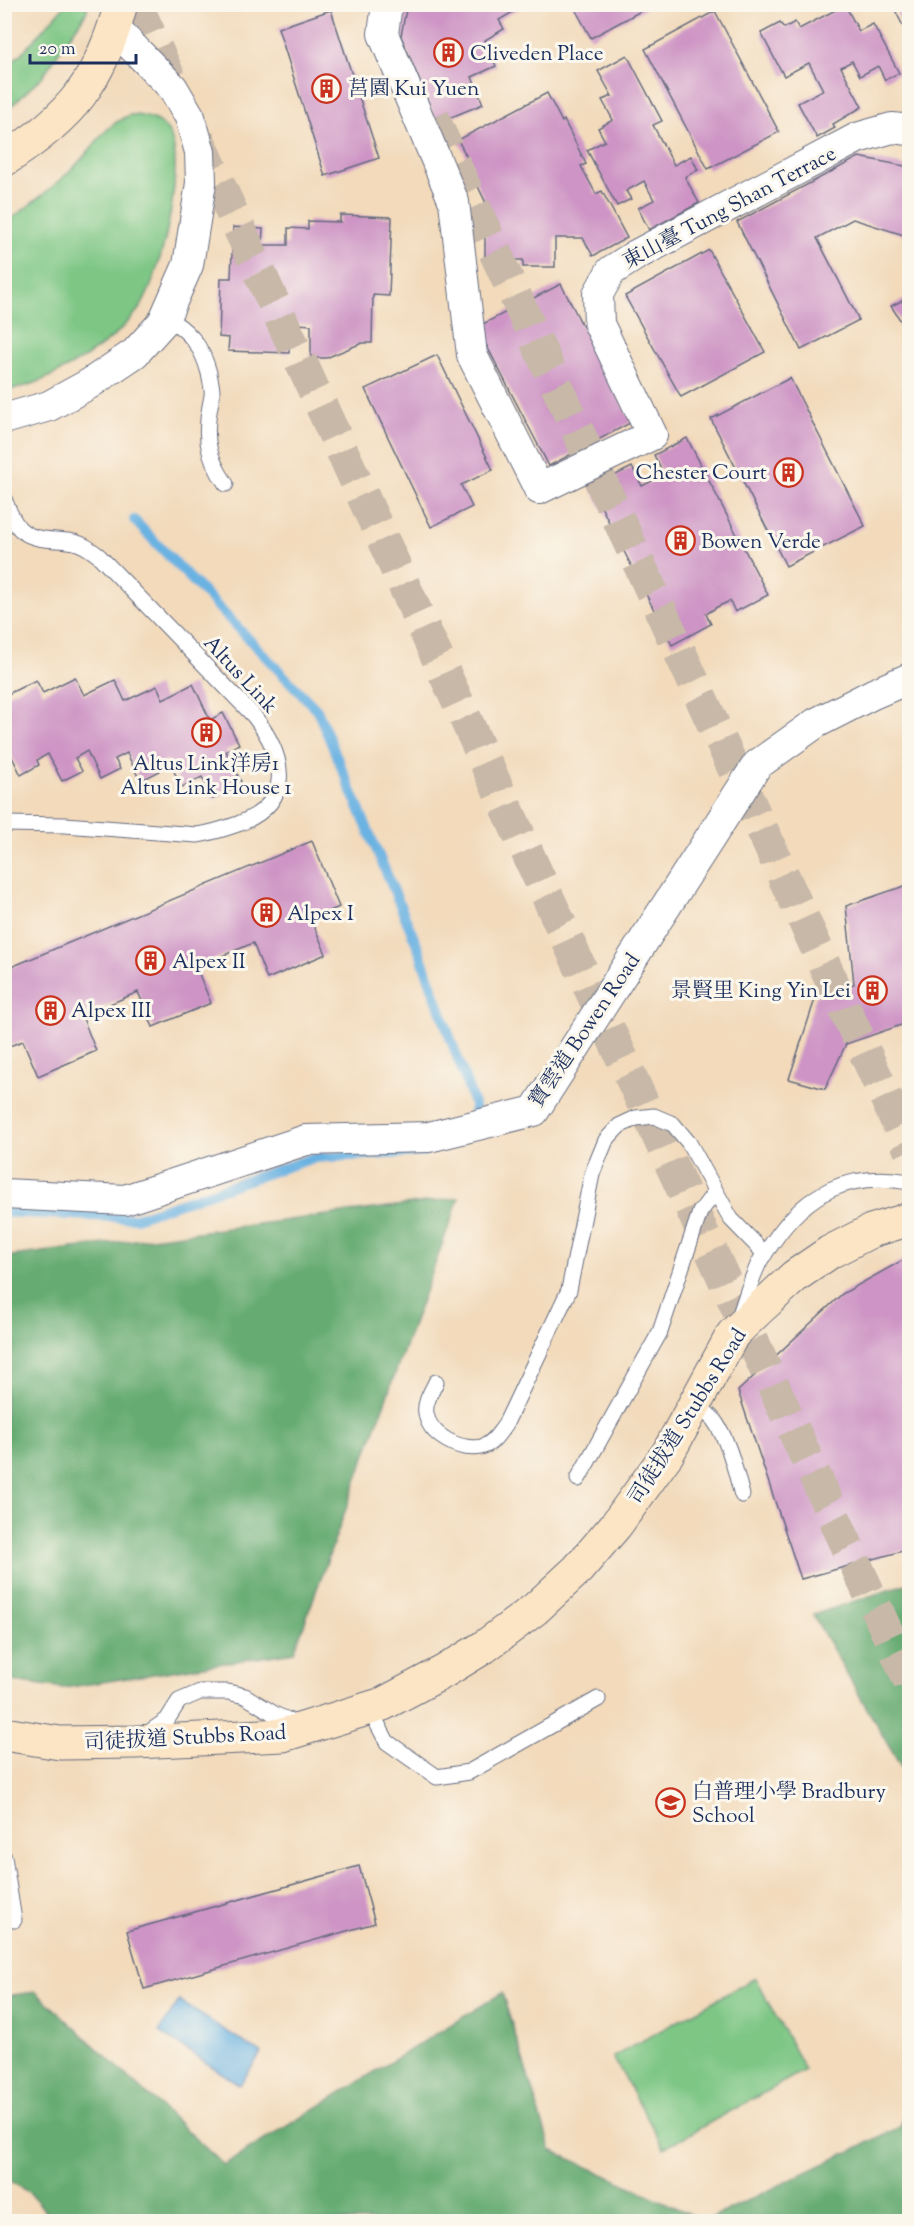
<svg xmlns="http://www.w3.org/2000/svg" width="914" height="2226" font-family="'Sorts Mill Goudy','Noto Serif TC',serif">
<style>
.green{fill:#7dc684;stroke:#4c7a71;stroke-width:1.5}
.forest{fill:#66ab72;stroke:#406d68;stroke-width:1.5}
.water{fill:#6bb2e2;stroke:#4370a0;stroke-width:1.5}
.lines{fill:none;stroke-linecap:round;stroke-linejoin:round}
.stream{stroke:#6bb2e2;stroke-width:10}
.building{fill:#cd94c5}
.highway-tunnel{stroke:#c7b8a8;stroke-width:33;stroke-dasharray:33 16;stroke-linecap:butt}
.lane-casing{stroke:#666b7f;stroke-width:17}
.street-casing{stroke:#666b7f;stroke-width:32}
.secondary-casing{stroke:#666b7f;stroke-width:35}
.lane{stroke:#fff;stroke-width:15}
.street{stroke:#fff;stroke-width:30}
.secondary{stroke:#fce5c4;stroke-width:33}
.labels{text-anchor:middle;stroke-width:6;stroke-linejoin:round;paint-order:stroke}
.poi-label{font-size:21px;fill:#1b2f5e;stroke:#fbf7ec;text-anchor:start}
.street-label{font-size:21px;fill:#1b2f5e;stroke:#fbf7ec}
</style>
<rect width="100%" height="100%" fill="#fbf7ec"/>
<filter id="ink" filterUnits="userSpaceOnUse"><feTurbulence type="fractalNoise" baseFrequency=".0167" numOctaves="2"/><feDisplacementMap in="SourceGraphic" scale="12" xChannelSelector="R" yChannelSelector="G"/><feConvolveMatrix kernelMatrix="1 2 1 2 8 2 1 2 1" color-interpolation-filters="sRGB"/></filter>
<filter id="wash" filterUnits="userSpaceOnUse"><feTurbulence type="fractalNoise" baseFrequency=".008" numOctaves="4" result="noise"/><feDisplacementMap in="SourceGraphic" scale="24" xChannelSelector="R" yChannelSelector="G"/><feGaussianBlur stdDeviation="1.35" result="paint"/><feColorMatrix in="noise" values="0 0 0 0 0 0 0 0 0 0 0 0 0 0 0 0 0 1.4 0 .05"/><feComposite in="paint" operator="in"/></filter>
<g filter="url(#wash)">
<rect width="100%" height="100%" fill="#f2dabb"/>
<g class="green">
<polygon points="65,5 88,5 86,13 42,77 5,112 5,67 21,54"/>
<path d="M130,115C147,115 164,120 171,137C185,170 160,281 139,309C115,341 76,365 40,381C29,386 16,388 5,391V223C29,206 52,189 73,168C93,149 104,125 130,115Z"/>
<polygon points="755,1978 805,2070 664,2148 613,2057"/>
</g>
<g class="forest">
<polygon points="459,1198 294,1652 64,1688 5,1680 5,1257"/>
<polygon points="909,1583 910,1583 909,1781 813,1615"/>
<polygon points="36,1992 224,2165 502,1993 551,2150 705,2221 900,2127 909,2104 909,2221 54,2221 30,2193 5,2178 5,1996"/>
</g>
<polygon class="water" points="179,2001 261,2053 240,2085 159,2032"/>
<g class="lines">
<g class="stream">
<polyline points="134,520 317,710 417,945 474,1104 475,1124"/>
<polyline points="4,1212 136,1218 313,1158 423,1152"/>
</g>
</g>
<g id="blocks">
<g class="building">
<polygon points="407,4 527,4 499,20 504,29 485,40 496,66 472,77 483,104 437,123 401,36"/>
<polygon points="892,4 910,4 910,40"/>
<polygon points="573,5 652,5 591,38"/>
<polygon points="845,5 859,31 873,24 899,73 885,80 878,66 860,76 852,61 841,67 862,107 833,124 835,128 817,138 798,103 823,90 809,63 784,76 761,33 780,23 784,28 795,22 799,29"/>
<polygon points="331,10 379,158 325,176 278,28"/>
<polygon points="715,11 779,132 708,169 645,49"/>
<polygon points="627,55 662,121 653,125 674,165 691,156 698,170 685,177 699,203 649,230 638,208 654,200 644,181 626,191 631,199 617,206 587,150 605,141 598,128 613,120 602,100 612,96 598,71"/>
<polygon points="547,93 562,122 564,120 586,164 581,166 596,194 602,191 627,238 593,256 583,238 555,238 555,267 523,267 523,260 485,260 485,201 470,170 473,169 458,140"/>
<polygon points="859,157 910,167 910,237 853,219 817,238 859,320 801,350 737,222"/>
<polygon points="340,215 392,217 389,296 373,295 372,343 362,343 326,358 311,358 311,325 298,324 297,340 289,340 289,353 228,351 229,338 219,337 221,278 231,278 233,227 263,229 262,245 288,245 288,228 308,229 308,221 340,222"/>
<polygon points="709,250 765,352 681,397 625,296"/>
<polygon points="561,284 632,422 549,466 477,327"/>
<polygon points="910,297 910,335 891,306"/>
<polygon points="437,355 493,470 461,485 472,507 431,527 365,389"/>
<polygon points="790,378 865,526 786,566 711,419"/>
<polygon points="687,438 768,595 735,612 730,601 717,607 706,614 711,624 672,645 591,487 632,467 642,486 664,475 654,455"/>
<polygon points="75,677 84,695 115,680 125,701 157,686 163,699 193,684 210,720 223,713 239,744 226,751 242,784 213,799 202,777 182,787 168,760 157,765 160,771 140,781 127,753 115,759 120,769 100,779 87,751 75,758 82,771 62,781 48,754 37,760 39,765 21,775 7,747 4,749 4,696 36,680 43,693"/>
<polygon points="312,841 339,907 311,919 326,954 267,979 253,943 196,967 211,1003 153,1027 138,992 82,1016 96,1051 38,1076 23,1041 4,1048 4,970"/>
<polygon points="910,884 910,1022 846,1044 825,1089 789,1079 816,996 854,984 846,906"/>
<polygon points="910,1256 910,1549 801,1579 738,1391 842,1294"/>
<polygon points="359,1866 375,1923 144,1989 127,1931"/>
</g>
</g>
</g>
<g filter="url(#ink)">
<use href="#blocks" fill-opacity="0" stroke="#666b7f" stroke-width="1.5"/>
<g class="lines">
<g class="highway-tunnel">
<polyline points="136,4 176,92"/>
<polyline points="433,118 910,1150"/>
<polyline points="198,139 910,1682"/>
</g>
<defs>
<g id="lane">
<path d="M165,317C189,330 202,346 209,373C210,380 213,389 212,396C209,411 206,425 208,442C210,457 217,471 226,484"/>
<path d="M4,499C8,508 12,521 20,529C35,543 56,538 74,542C84,544 91,550 99,556L254,716C286,758 295,802 238,824C224,829 212,833 197,835L65,825L4,824"/>
<path d="M739,1317C745,1300 750,1282 758,1265C761,1257 768,1250 773,1242C807,1192 849,1171 910,1182"/>
<path d="M436,1382C432,1391 424,1402 426,1413C429,1436 460,1451 481,1447C492,1445 499,1433 505,1425L569,1290L592,1174L606,1140L619,1126L636,1118L654,1116L673,1124L689,1143L731,1219L765,1254"/>
<path d="M695,1404C701,1409 709,1414 713,1419C729,1440 735,1470 742,1495"/>
<polyline points="578,1479 660,1332 700,1212 715,1192"/>
<polyline points="369,1708 387,1742 437,1777 469,1772 598,1699"/>
<polyline points="145,1735 167,1720 179,1701 200,1692 228,1692 245,1696 276,1715 300,1725"/>
<polyline points="4,1857 14,1920"/>
</g>
<g id="street">
<polyline points="387,4 383,34 454,202 472,355 539,489 652,435 599,324 598,294 611,271 636,255 857,138 892,128 910,130"/>
<polyline points="4,419 49,406 89,384 135,353 163,322 188,265 201,183 200,152 190,117 173,88 114,28"/>
<polyline points="4,1194 125,1200 306,1140 429,1137 534,1111 757,765 816,723 873,694 910,678"/>
</g>
<g id="secondary">
<path d="M4,160C71,117 100,82 121,4"/>
<polyline points="4,1734 60,1743 136,1742 283,1735 383,1704 445,1671 484,1647 535,1609 578,1569 616,1525 668,1453 733,1334 758,1310 795,1276 830,1252 871,1231 910,1219"/>
</g>
</defs>
<use href="#lane" class="lane-casing"/>
<use href="#street" class="street-casing"/>
<use href="#secondary" class="secondary-casing"/>
<use href="#lane" class="lane"/>
<use href="#street" class="street"/>
<use href="#secondary" class="secondary"/>
</g>
</g>
<defs>
<symbol id="building-ring" viewBox="-11 -11 22 22"><circle r="9.5" fill="#fbf7ec" stroke="#c8321e" stroke-width="1.5"/><path d="M-4-6H4V6H1V3H-1V6H-4ZM-2.5-4.3h1.7v1.8h-1.7ZM.8-4.3h1.7v1.8H.8ZM-2.5-1h1.7V.8h-1.7ZM.8-1h1.7V.8H.8Z" fill="#c8321e"/></symbol>
<symbol id="school-ring" viewBox="-11 -11 22 22"><circle r="9.5" fill="#fbf7ec" stroke="#c8321e" stroke-width="1.5"/><path d="M0-5L7-2L0 1L-7-2ZM-4 1L0 2.5L4 1V4Q0 6-4 4Z" fill="#c8321e"/></symbol>
</defs>
<g fill-rule="evenodd">
<use href="#building-ring" x="432" y="36" width="33" height="33"/>
<use href="#building-ring" x="310" y="72" width="33" height="33"/>
<use href="#building-ring" x="772" y="456" width="33" height="33"/>
<use href="#building-ring" x="664" y="524" width="33" height="33"/>
<use href="#building-ring" x="190" y="716" width="33" height="33"/>
<use href="#building-ring" x="250" y="896" width="33" height="33"/>
<use href="#building-ring" x="134" y="944" width="33" height="33"/>
<use href="#building-ring" x="856" y="974" width="33" height="33"/>
<use href="#building-ring" x="34" y="994" width="33" height="33"/>
<use href="#school-ring" x="654" y="1786" width="33" height="33"/>
</g>
<g class="labels">
<g class="poi-label">
<text x="470" y="60">Cliveden Place</text>
<text x="348" y="95">莒園 Kui Yuen</text>
<text x="767" y="479" text-anchor="end">Chester Court</text>
<text x="701" y="548">Bowen Verde</text>
<text x="206" y="770" text-anchor="middle">Altus Link洋房1<tspan x="206" dy="24">Altus Link House 1</tspan></text>
<text x="287" y="920">Alpex I</text>
<text x="172" y="968">Alpex II</text>
<text x="851" y="997" text-anchor="end">景賢里 King Yin Lei</text>
<text x="71" y="1017">Alpex III</text>
<text x="692" y="1798">白普理小學 Bradbury<tspan x="692" dy="24">School</tspan></text>
</g>
<g class="street-label">
<text transform="translate(729 207) rotate(-28)" y="7">東山臺 Tung Shan Terrace</text>
<text transform="translate(241 674) rotate(47)" y="7">Altus Link</text>
<text transform="translate(584 1030) rotate(-56)" y="7">寶雲道 Bowen Road</text>
<text transform="translate(687 1416) rotate(-58)" y="7">司徒拔道 Stubbs Road</text>
<text transform="translate(185 1737) rotate(-3)" y="7">司徒拔道 Stubbs Road</text>
</g>
</g>
<rect width="914" height="2226" fill="none" stroke="#fbf7ec" stroke-width="24"/>
<path d="M30 54v9h106v-9" fill="none" stroke="#1b2f5e" stroke-width="3"/>
<text x="39" y="54" font-size="18" fill="#1b2f5e" stroke="#fbf7ec" stroke-width="4.5" paint-order="stroke">20 m</text>
</svg>
